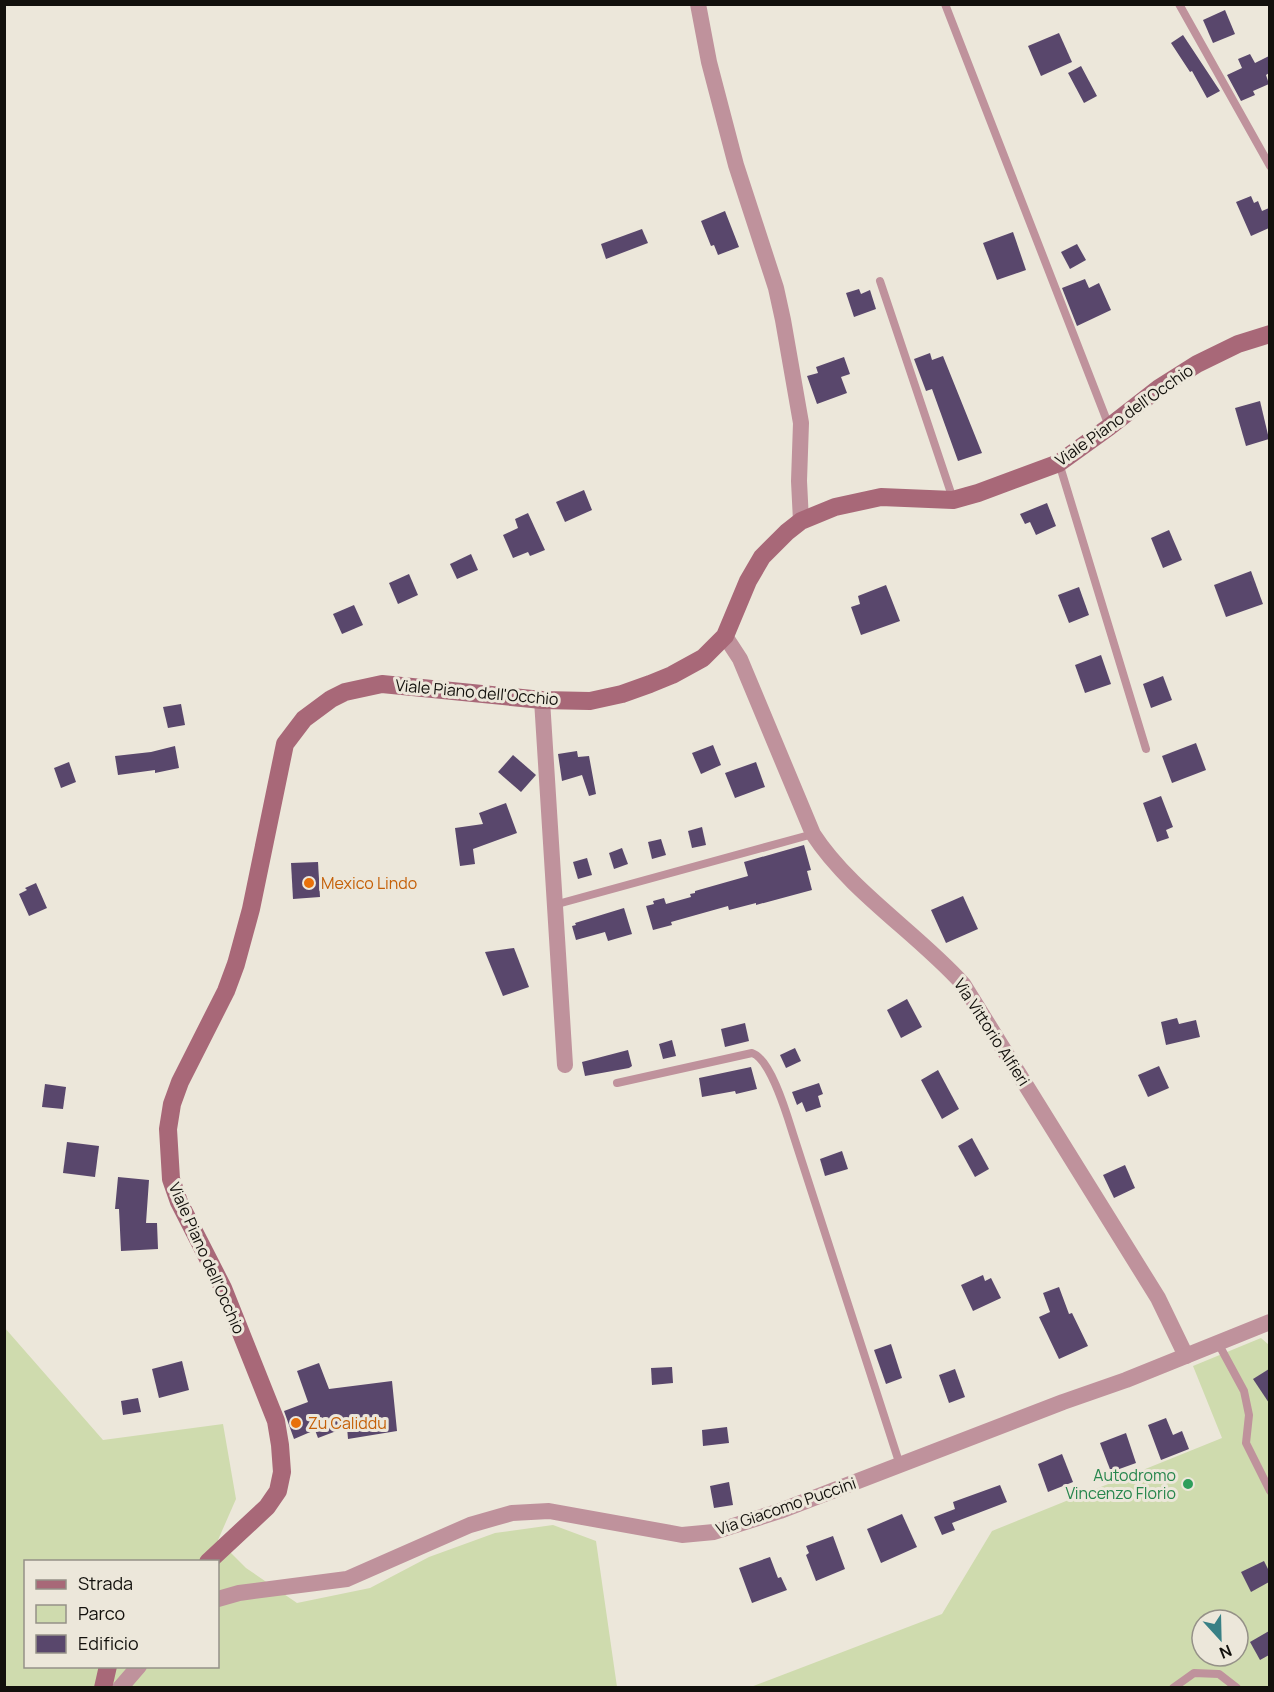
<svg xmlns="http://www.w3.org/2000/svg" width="1274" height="1692" font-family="Manrope,sans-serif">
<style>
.green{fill:#cfdbae;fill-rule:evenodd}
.building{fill:#59476c}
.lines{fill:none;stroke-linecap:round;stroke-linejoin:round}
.lane{stroke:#bf929c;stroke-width:8}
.street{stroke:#bf929c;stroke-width:16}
.secondary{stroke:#a86878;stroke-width:18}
.food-dot{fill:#e8710a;stroke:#ece7da;stroke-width:2}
.leisure-dot{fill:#2e9e5b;stroke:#ece7da;stroke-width:2}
.labels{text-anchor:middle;stroke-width:6;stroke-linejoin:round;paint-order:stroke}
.street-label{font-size:16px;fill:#12100c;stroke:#ece7da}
.food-label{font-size:16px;fill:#c56008;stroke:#ece7da;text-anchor:start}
.leisure-label{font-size:16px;fill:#27864d;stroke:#ece7da;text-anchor:end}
</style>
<rect width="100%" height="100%" fill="#ece7da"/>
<g class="green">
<path d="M4,1327L103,1440L223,1424L236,1499L218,1540L246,1568L297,1603L370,1588L429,1557L495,1533L553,1525L596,1541L617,1687H5ZM26,1562H218V1666H26Z"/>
<path d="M1261,1338L1269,1345V1687L748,1688L942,1614L992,1531L1222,1438L1193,1366ZM1202,1620H1238V1656H1202Z"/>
</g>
<g class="building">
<polygon points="1225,10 1235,34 1213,43 1203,20"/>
<polygon points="1059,33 1072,62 1041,76 1028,46"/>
<polygon points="1183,35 1220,91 1207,98 1192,71 1190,72 1171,43"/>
<polygon points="1250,54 1255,63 1269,56 1269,73 1266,75 1269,84 1253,91 1255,95 1241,101 1227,75 1242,68 1238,59"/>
<polygon points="1081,66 1097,96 1084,103 1068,73"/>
<polygon points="1251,196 1254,203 1258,201 1262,211 1269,208 1269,228 1251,236 1236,202"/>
<polygon points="725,211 739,247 718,255 714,245 711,246 701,221"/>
<polygon points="642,229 648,243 606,259 601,244"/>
<polygon points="1013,232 1026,270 997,280 983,243"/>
<polygon points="1077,244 1086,260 1070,269 1061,252"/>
<polygon points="1085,279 1089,288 1099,283 1111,310 1077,326 1062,288"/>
<polygon points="859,289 861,294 870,290 876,309 854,317 846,293"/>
<polygon points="930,353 932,360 943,356 982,453 958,461 932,389 926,391 914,359"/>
<polygon points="844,357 850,374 841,377 847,393 817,404 807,376 818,373 816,367"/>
<polygon points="1260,401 1269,439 1246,446 1235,408"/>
<polygon points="584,490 592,510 565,522 556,502"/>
<polygon points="1047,503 1056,526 1036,535 1030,522 1025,524 1020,514"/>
<polygon points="528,513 545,550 530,556 528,552 513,558 503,535 518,528 515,519"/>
<polygon points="1169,530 1182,560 1163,568 1151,538"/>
<polygon points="471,554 478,570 457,579 450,564"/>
<polygon points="1251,571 1263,604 1226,617 1214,585"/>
<polygon points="409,574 418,595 398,604 389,583"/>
<polygon points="886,585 900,621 861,635 851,607 860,604 858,596"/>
<polygon points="1079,587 1089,615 1069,623 1058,595"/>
<polygon points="354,605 363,625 342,634 333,614"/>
<polygon points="1101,655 1111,684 1085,693 1075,665"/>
<polygon points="1163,676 1172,700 1151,708 1143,684"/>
<polygon points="181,704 185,725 168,728 163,707"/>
<polygon points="1196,743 1206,770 1172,783 1162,756"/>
<polygon points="713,745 721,765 701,774 692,753"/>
<polygon points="175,746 179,768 155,773 155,770 118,775 115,756 151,752"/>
<polygon points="577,751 578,757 589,756 596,794 589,796 582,775 562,781 558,754"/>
<polygon points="513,755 536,775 521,792 498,772"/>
<polygon points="69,762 76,782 61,788 54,768"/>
<polygon points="756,762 765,787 735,798 725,773"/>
<polygon points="1161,796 1173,827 1166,830 1169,838 1157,842 1143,803"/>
<polygon points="506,803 517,833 473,849 475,864 460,866 455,828 483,824 479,813"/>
<polygon points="702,827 706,845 692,848 688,831"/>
<polygon points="661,839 666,855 652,859 648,842"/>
<polygon points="804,845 811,870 807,871 812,890 756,905 756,903 729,910 728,906 671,922 672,925 653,930 646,906 654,904 653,901 664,898 666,904 691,897 690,894 695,893 695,891 748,876 744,862"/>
<polygon points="622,848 628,864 614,869 609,853"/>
<polygon points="587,858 592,875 578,879 573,862"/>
<polygon points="318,862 320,897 293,899 291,863"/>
<polygon points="36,883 47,908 29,916 19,894 27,890 25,888"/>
<polygon points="963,896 978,929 946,943 931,910"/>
<polygon points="624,908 632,934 608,941 605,932 576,940 572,926 576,925 575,923"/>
<polygon points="514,948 529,987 503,996 485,952"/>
<polygon points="907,999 922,1027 901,1038 887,1010"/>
<polygon points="1177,1018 1179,1024 1196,1020 1200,1037 1166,1045 1161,1022"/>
<polygon points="745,1023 749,1041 725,1047 721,1029"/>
<polygon points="672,1040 676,1056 663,1059 659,1044"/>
<polygon points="795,1048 801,1061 786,1068 780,1055"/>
<polygon points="628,1050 632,1066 629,1068 585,1076 582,1062"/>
<polygon points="1159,1066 1169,1088 1148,1097 1138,1075"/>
<polygon points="751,1067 757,1089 736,1094 735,1091 702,1097 699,1078"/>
<polygon points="938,1070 959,1109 942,1119 921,1080"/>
<polygon points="819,1083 823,1094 818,1096 821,1107 806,1112 802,1102 797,1105 792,1092"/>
<polygon points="45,1084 66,1087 63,1109 42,1107"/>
<polygon points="972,1138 989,1169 975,1177 958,1146"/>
<polygon points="67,1142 99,1146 95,1177 63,1173"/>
<polygon points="842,1151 848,1169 825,1176 820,1159"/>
<polygon points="1125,1165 1135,1188 1114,1198 1103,1175"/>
<polygon points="118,1177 149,1180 146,1223 157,1223 158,1249 121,1251 119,1209 115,1209"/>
<polygon points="983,1275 985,1281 991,1278 1001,1298 973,1311 961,1285"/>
<polygon points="1059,1287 1069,1314 1072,1313 1088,1346 1059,1359 1039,1317 1050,1312 1043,1293"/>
<polygon points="891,1344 902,1378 886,1384 874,1350"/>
<polygon points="182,1361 189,1390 159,1398 152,1369"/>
<polygon points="319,1363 329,1389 392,1381 397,1431 348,1439 347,1427 318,1438 315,1430 294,1439 284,1411 308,1402 297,1371"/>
<polygon points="672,1367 673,1383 652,1385 651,1368"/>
<polygon points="955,1369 965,1397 949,1403 939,1375"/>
<polygon points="1269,1369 1269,1403 1253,1379"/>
<polygon points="138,1398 141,1412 123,1415 121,1401"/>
<polygon points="1166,1418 1173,1435 1182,1431 1189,1449 1161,1460 1148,1425"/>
<polygon points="727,1427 729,1443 703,1446 702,1430"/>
<polygon points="1126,1433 1136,1463 1111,1472 1100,1443"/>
<polygon points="1062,1454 1073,1482 1048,1492 1038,1464"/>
<polygon points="729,1482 733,1505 714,1508 710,1486"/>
<polygon points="1000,1485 1007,1502 952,1523 955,1530 942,1535 934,1517 955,1509 953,1502"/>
<polygon points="902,1514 917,1547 881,1563 867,1529"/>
<polygon points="833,1536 845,1569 816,1581 806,1555 809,1553 806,1546"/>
<polygon points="770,1557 778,1578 781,1577 787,1590 752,1603 739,1568"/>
<polygon points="1264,1561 1269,1571 1269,1582 1251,1592 1241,1572"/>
<polygon points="1269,1631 1269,1655 1260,1660 1250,1642"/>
</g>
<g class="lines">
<g class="lane">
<polyline points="945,4 1109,426"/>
<polyline points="1179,4 1270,166"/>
<polyline points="880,281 953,499"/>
<polyline points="1059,463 1146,749"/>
<polyline points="554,905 813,834"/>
<path d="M617,1083L752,1053C771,1059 787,1115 793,1134L900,1465"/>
<polyline points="1218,1343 1244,1391 1249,1415 1246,1443 1270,1491"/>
<polyline points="1173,1688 1194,1673 1219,1674 1237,1688"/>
</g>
<g class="street">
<polyline points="698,4 709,62 736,165 776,288 783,320 801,423 799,481 801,521"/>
<path d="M725,636L740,659L813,834C850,891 917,933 963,984L1158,1298L1186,1356"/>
<polyline points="542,700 565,1065"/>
<polyline points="218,1599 239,1593 347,1579 470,1525 512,1513 549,1511 682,1535 714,1532 780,1511 1063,1402 1126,1380 1270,1322"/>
<polyline points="120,1688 139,1666"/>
</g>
<g class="secondary">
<polyline points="208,1562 267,1507 278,1491 282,1472 280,1445 276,1421 223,1288 179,1202 171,1179 168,1129 172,1104 180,1082 226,991 236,964 251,909 285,744 304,719 331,699 345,692 382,684 542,700 590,701 622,694 650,684 672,675 703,658 725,636 748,581 762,557 787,532 801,521 835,507 881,497 953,500 978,493 1059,463 1109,427 1159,388 1197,364 1238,344 1270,334"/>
<polyline points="103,1688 108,1666"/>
</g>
</g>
<g class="food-dot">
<circle cx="309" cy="883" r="6"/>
<circle cx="296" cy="1423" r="6"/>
</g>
<circle class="leisure-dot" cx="1188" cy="1484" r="6"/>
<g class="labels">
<g class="street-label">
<text transform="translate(1124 415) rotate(-35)" y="6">Viale Piano dell'Occhio</text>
<text transform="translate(477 692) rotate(5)" y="6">Viale Piano dell'Occhio</text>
<text transform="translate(992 1032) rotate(57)" y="6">Via Vittorio Alfieri</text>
<text transform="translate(207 1258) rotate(66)" y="6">Viale Piano dell'Occhio</text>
<text transform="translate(786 1506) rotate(-19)" y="6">Via Giacomo Puccini</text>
</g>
<g class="food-label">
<text x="321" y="889">Mexico Lindo</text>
<text x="308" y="1429">Zu Caliddu</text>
</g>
<g class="leisure-label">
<text x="1176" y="1481">Autodromo<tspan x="1176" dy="18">Vincenzo Florio</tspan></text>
</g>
</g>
<rect width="1274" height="1692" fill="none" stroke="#12100c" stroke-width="12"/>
<rect x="24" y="1560" width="195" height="108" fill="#ece7da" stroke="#959188" stroke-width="1.5"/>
<rect x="36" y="1580" width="30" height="9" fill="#a86878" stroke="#959188" stroke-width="1.5"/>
<text x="78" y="1590" font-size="18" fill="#12100c">Strada</text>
<rect x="36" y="1605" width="30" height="18" fill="#cfdbae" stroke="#959188" stroke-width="1.5"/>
<text x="78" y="1620" font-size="18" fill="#12100c">Parco</text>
<rect x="36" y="1635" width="30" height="18" fill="#59476c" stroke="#959188" stroke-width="1.5"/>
<text x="78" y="1650" font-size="18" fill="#12100c">Edificio</text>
<g transform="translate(1220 1638) rotate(158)"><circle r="28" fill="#ece7da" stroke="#959188" stroke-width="1.5"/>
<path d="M0-4.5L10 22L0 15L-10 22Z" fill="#388085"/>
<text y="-9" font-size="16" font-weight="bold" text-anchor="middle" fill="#12100c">N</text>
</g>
</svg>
